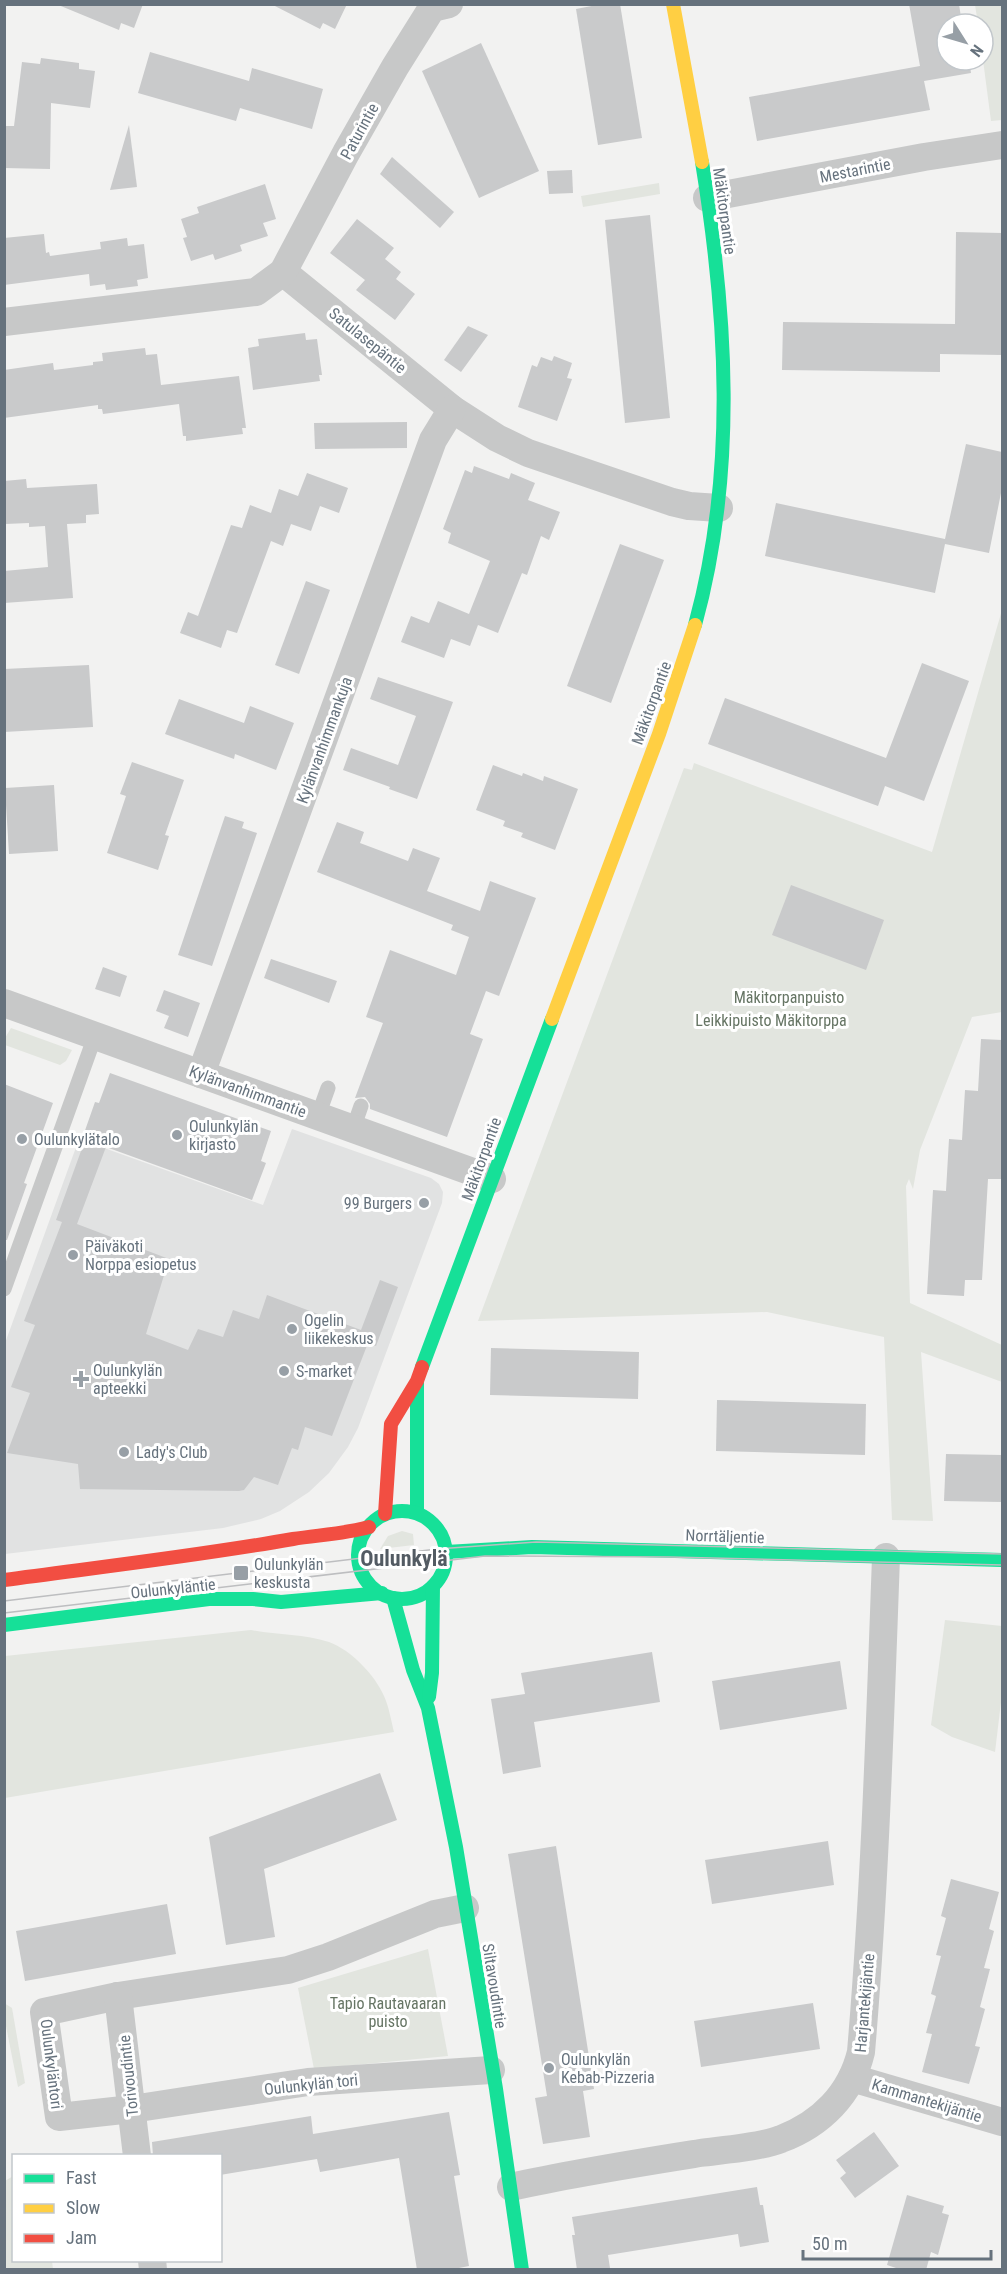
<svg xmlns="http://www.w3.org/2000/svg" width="1007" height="2274" font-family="'Roboto Condensed',sans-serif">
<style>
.built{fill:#e1e2e2}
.green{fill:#e2e5df}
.building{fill:#c9cacb}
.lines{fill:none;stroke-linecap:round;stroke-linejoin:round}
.lane{stroke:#c7c8c8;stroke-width:15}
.street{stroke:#c7c8c8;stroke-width:28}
.fast{stroke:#16e098;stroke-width:14}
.slow{stroke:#ffcf43;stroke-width:14}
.jam{stroke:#f24e42;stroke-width:14}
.tram{stroke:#bdbec0;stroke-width:1.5}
.poi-dot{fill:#979fa6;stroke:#fff;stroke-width:2}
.labels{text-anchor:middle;stroke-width:6;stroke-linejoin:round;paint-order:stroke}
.street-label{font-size:16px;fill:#66727d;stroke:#fff}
.park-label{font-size:16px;fill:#667564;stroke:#fff}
.poi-label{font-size:16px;fill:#66727d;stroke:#fff;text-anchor:start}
.district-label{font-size:22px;font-weight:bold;fill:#535b63;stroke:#fff}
</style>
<rect width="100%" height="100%" fill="#f2f2f1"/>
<polygon class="built" points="292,1129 431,1178 439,1184 443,1192 442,1203 358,1428 348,1447 329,1473 309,1492 280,1511 261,1519 223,1528 5,1554 4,1346 79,1139 263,1205"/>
<g class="green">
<polygon points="975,5 1002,5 1002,120 991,121 983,60 983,24 978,24"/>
<polygon points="659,183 660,194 583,207 581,196"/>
<polygon points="1002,610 1002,1012 972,1017 920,1150 913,1189 909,1179 906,1186 910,1303 1002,1345 1002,1382 921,1352 933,1521 892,1520 884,1337 767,1312 478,1321 684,768 692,770 694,763 932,852"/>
<polygon points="11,1028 72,1050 66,1061 60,1065 5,1045 5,1038"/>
<polygon points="402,1531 413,1534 414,1545 380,1549 388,1536"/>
<polygon points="945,1620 1002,1626 1002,1694 995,1752 952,1737 931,1725"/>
<path d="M251,1630C276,1635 304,1634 329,1642C351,1650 375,1675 384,1696C389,1707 391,1720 394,1732L5,1798V1656Z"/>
<polygon points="428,1949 448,2056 314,2069 298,1988"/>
<polygon points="4,2003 12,2008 25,2083 18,2087 5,2021"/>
<polygon points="13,2176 14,2260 52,2261 53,2269 5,2269 5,2181"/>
</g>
<g class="building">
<polygon points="56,4 143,4 134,28 121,23 119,30"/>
<polygon points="271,4 347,4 335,29 323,23 320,29"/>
<polygon points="602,4 620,4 642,138 598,145 576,9"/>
<polygon points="909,4 959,4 962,24 947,24 947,60 969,60 971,73 924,81 930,110 757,141 749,97 920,66"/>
<polygon points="481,43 539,171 479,198 422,71"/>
<polygon points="150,52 249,81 252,68 323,89 312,129 240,108 236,121 138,93"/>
<polygon points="41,58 79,63 79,69 95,71 90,108 51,103 50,169 4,168 4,126 14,126 22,62 40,64"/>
<polygon points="129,125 137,187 110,190"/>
<polygon points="392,157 454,212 440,228 380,174"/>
<polygon points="572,170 573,193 549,194 547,171"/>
<polygon points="265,184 276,219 263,223 268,236 240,245 242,251 215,260 213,254 191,261 183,238 187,237 181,219 199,213 197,207"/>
<polygon points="650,215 670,418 625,423 605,220"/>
<polygon points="357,219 394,248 385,259 401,272 396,279 415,294 395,320 356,290 365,280 330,253"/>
<polygon points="956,232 1002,233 1002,355 940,354 940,372 782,370 783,322 955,324"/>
<polygon points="44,234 46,253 49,252 50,256 101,249 100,242 127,238 128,246 144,244 148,278 137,280 138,286 106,290 105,284 90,286 89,274 4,285 4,238"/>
<polygon points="468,326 488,335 461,372 444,360"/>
<polygon points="305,333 306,340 317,339 322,375 319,375 320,381 253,390 248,348 259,346 258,339"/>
<polygon points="145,348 146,355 157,354 161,385 239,376 246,428 242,428 243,434 186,441 186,436 183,436 179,404 103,414 102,409 98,409 98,405 4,418 4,370 53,363 54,370 93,365 93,362 103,361 102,353"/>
<polygon points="554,356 572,363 567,378 572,379 557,421 518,407 532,365 537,367 541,357 552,361"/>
<polygon points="407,422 407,448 315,449 314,423"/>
<polygon points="966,444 1002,452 1002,488 989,553 945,544 935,593 765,556 776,503 945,539"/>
<polygon points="474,466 509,479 511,473 535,483 528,500 560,512 549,540 541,536 527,575 522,573 498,633 478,625 470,646 451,639 444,658 401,642 411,616 429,623 438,601 469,614 490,561 448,543 451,533 443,529 465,470 472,473"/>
<polygon points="307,473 348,488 339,513 320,506 311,531 291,524 283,546 271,541 237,633 227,630 221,648 180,633 188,612 198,616 231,525 242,528 250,505 271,513 279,489 298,496"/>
<polygon points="26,479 27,488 97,484 99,514 86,515 86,523 67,524 73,598 4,603 4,571 48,567 45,526 29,527 29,523 5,524 4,481"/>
<polygon points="620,544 664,560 611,703 567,686"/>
<polygon points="306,581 330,590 299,674 275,665"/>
<polygon points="922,663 969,681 924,801 885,786 878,806 708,744 725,698 886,758"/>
<polygon points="89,665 93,727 4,732 4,669"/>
<polygon points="378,677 453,702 417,799 389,789 390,787 343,770 351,748 398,765 416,716 370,699"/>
<polygon points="179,699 244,723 250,706 294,723 276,770 235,754 234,759 165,734"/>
<polygon points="132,762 184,780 165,835 169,836 158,870 107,853 126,796 120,794"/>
<polygon points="493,765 522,776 523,773 543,781 544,776 578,789 555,850 521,837 523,833 503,826 505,821 476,810"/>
<polygon points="54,785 58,851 9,854 5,788"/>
<polygon points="225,816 244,822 242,828 257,833 212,966 178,955"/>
<polygon points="337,822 364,832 360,843 408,861 413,848 440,858 427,891 480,911 490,881 536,898 499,996 486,991 470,1034 483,1039 447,1137 370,1109 370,1104 365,1097 355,1098 383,1023 366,1017 390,950 456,975 469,937 451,930 453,925 317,872"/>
<polygon points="791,885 884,920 866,970 772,935"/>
<polygon points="271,959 337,981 329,1003 264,978"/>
<polygon points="103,967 127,976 120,997 95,989"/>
<polygon points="164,990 200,1003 188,1037 164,1028 169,1016 156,1011"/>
<polygon points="981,1039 1002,1040 1001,1179 988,1179 982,1280 965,1280 964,1296 927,1294 933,1190 946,1191 949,1139 962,1140 965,1090 978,1091"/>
<polygon points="110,1073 271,1131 261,1161 266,1163 252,1200 106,1147 77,1224 169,1259 146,1334 188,1350 198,1329 223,1337 233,1310 259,1319 267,1295 361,1330 380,1280 398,1287 376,1346 368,1343 332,1436 305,1427 298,1450 292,1448 278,1485 254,1477 244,1490 239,1491 80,1489 78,1464 7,1453 30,1393 11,1387 35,1325 24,1321 62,1222 56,1220 85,1140 82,1139 95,1102 99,1103"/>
<polygon points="4,1084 53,1103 24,1183 27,1184 7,1240 4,1240"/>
<polygon points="491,1348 639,1352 638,1399 490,1395"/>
<polygon points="717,1400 866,1404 865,1455 716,1451"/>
<polygon points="946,1454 1002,1455 1002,1502 944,1501"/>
<polygon points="652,1652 660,1702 534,1722 541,1767 503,1774 491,1699 525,1694 521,1673"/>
<polygon points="840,1661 847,1709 720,1730 712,1681"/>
<polygon points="380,1773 397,1820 264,1869 275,1937 226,1945 209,1837"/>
<polygon points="828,1841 834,1885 712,1904 705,1860"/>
<polygon points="556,1846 594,2089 583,2091 590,2137 543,2144 535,2098 547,2096 508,1854"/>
<polygon points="951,1879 999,1892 989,1929 994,1931 984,1968 990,1969 980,2007 985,2009 975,2046 980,2047 969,2084 922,2072 932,2034 926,2033 936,1996 931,1994 941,1956 936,1955 946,1918 941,1916"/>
<polygon points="167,1904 176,1954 25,1981 16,1931"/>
<polygon points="813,2003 820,2049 701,2067 694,2021"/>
<polygon points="449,2112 460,2175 454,2176 469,2266 449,2270 417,2270 399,2158 320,2172 317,2159 220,2175 220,2156 153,2156 152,2142 311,2116 313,2134"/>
<polygon points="874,2132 899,2166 855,2198 840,2178 846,2173 836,2160"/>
<polygon points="757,2187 760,2205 763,2205 769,2242 740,2247 738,2234 608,2255 610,2268 577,2270 572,2235 575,2235 572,2217"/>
<polygon points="907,2195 944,2206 942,2213 949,2215 938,2255 931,2252 926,2270 902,2270 887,2265"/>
</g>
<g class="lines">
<g class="lane">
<polyline points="318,1116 328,1088"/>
<polyline points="353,1129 361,1106"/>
<polyline points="4,1289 95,1036"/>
</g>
<g class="street">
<polyline points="707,198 924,157 1002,145"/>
<polyline points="283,272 452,409 497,438 528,453 672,502 689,506 719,508"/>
<polyline points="4,322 256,292 283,272 346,153 395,67 432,8 449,4"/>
<polyline points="4,1003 492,1179"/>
<polyline points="201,1074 433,440 452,409"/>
<polyline points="465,1908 435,1914 328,1957 288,1970 118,1996 44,2012 59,2117 132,2109 308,2082 491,2070"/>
<polyline points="118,1996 137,2156"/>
<polyline points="852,2078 1002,2122"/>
<path d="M511,2187C573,2173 637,2163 700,2153C722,2150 762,2147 781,2139C821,2124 851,2094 861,2052C875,1887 880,1722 886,1557"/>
<polyline points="152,2260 153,2270"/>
</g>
<g class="fast">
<path d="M695,625C737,472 727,316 702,162"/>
<polyline points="422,1367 552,1019"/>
<polyline points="417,1383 417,1513"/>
<circle cx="402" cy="1555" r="44"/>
<polyline points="446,1552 532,1547 1002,1560"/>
<polyline points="393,1598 413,1670 428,1708 456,1847 496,2089 522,2270"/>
<polyline points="4,1625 209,1599 253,1599 281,1602 382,1593"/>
<polyline points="429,1697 432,1673 433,1586"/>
</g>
<g class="slow">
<polyline points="673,4 702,162"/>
<polyline points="552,1019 659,734 695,625"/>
</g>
<g class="jam">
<polyline points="385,1514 391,1424 417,1381 422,1367"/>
<path d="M4,1580C100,1567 197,1556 293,1539C318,1535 344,1534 369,1527"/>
</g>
<g class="tram">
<polyline points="4,1601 437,1549 536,1542 1002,1554"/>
<polyline points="4,1613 485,1556 670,1557 1002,1565"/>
</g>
</g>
<g class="poi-dot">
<circle cx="177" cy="1135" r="6"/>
<circle cx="22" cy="1139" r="6"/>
<circle cx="424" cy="1203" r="6"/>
<circle cx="73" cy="1255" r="6"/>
<circle cx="292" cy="1329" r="6"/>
<circle cx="284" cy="1371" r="6"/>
<path d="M78 1370h6v6h6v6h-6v6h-6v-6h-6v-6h6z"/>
<circle cx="124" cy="1452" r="6"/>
<rect x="233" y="1565" width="16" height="16" rx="3"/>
<circle cx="549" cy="2068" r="6"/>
</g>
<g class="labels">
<g class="street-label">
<text transform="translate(359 131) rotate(-61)" y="6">Paturintie</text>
<text transform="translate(855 170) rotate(-11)" y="6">Mestarintie</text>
<text transform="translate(725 211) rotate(82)" y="6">Mäkitorpantie</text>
<text transform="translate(368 340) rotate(39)" y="6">Satulasepäntie</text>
<text transform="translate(651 703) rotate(-70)" y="6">Mäkitorpantie</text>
<text transform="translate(324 740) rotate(-70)" y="6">Kylänvanhimmankuja</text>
<text transform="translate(248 1091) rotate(20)" y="6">Kylänvanhimmantie</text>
<text transform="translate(481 1159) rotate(-70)" y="6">Mäkitorpantie</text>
<text transform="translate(725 1536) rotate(2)" y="6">Norrtäljentie</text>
<text transform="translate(173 1588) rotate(-6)" y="6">Oulunkyläntie</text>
<text transform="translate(495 1986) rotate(81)" y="6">Siltavoudintie</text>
<text transform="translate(864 2003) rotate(-85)" y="6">Harjantekijäntie</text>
<text transform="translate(52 2064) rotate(83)" y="6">Oulunkyläntori</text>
<text transform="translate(128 2076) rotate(-96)" y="6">Torivoudintie</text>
<text transform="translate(311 2084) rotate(-6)" y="6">Oulunkylän tori</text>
<text transform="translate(927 2100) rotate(17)" y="6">Kammantekijäntie</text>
</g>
<g class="park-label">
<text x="789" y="1003">Mäkitorpanpuisto</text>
<text x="771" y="1026">Leikkipuisto Mäkitorppa</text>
<text x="388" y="2009">Tapio Rautavaaran<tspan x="388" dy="18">puisto</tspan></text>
</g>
<g class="poi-label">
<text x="189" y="1132">Oulunkylän<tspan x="189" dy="18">kirjasto</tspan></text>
<text x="34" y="1145">Oulunkylätalo</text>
<text x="412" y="1209" text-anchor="end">99 Burgers</text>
<text x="85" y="1252">Päiväkoti<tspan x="85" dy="18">Norppa esiopetus</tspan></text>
<text x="304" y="1326">Ogelin<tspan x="304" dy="18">liikekeskus</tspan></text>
<text x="93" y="1376">Oulunkylän<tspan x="93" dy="18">apteekki</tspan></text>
<text x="296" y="1377">S-market</text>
<text x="136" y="1458">Lady's Club</text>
<text x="254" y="1570">Oulunkylän<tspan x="254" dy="18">keskusta</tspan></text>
<text x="561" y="2065">Oulunkylän<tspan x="561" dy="18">Kebab-Pizzeria</tspan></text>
</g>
<g class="district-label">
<text x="404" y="1566">Oulunkylä</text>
</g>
</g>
<rect width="1007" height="2274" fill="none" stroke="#66727d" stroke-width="12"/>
<rect x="12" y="2154" width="210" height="108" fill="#ffffff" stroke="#c2c7cb" stroke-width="1.5"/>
<rect x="24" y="2174" width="30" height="9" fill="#16e098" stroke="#c2c7cb" stroke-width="1.5"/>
<text x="66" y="2184" font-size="18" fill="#66727d">Fast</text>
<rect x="24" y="2204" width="30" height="9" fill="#ffcf43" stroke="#c2c7cb" stroke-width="1.5"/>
<text x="66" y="2214" font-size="18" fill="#66727d">Slow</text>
<rect x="24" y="2234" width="30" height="9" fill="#f24e42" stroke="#c2c7cb" stroke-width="1.5"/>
<text x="66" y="2244" font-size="18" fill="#66727d">Jam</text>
<g transform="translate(965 42) rotate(127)"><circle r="28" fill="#ffffff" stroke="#c2c7cb" stroke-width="1.5"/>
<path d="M0-4.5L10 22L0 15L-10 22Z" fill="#979fa6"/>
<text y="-9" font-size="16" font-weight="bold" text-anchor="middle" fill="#66727d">N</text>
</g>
<path d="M803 2250v9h188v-9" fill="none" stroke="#66727d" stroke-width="3"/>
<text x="812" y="2250" font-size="18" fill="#66727d" stroke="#ffffff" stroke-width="4.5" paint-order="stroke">50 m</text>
</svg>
